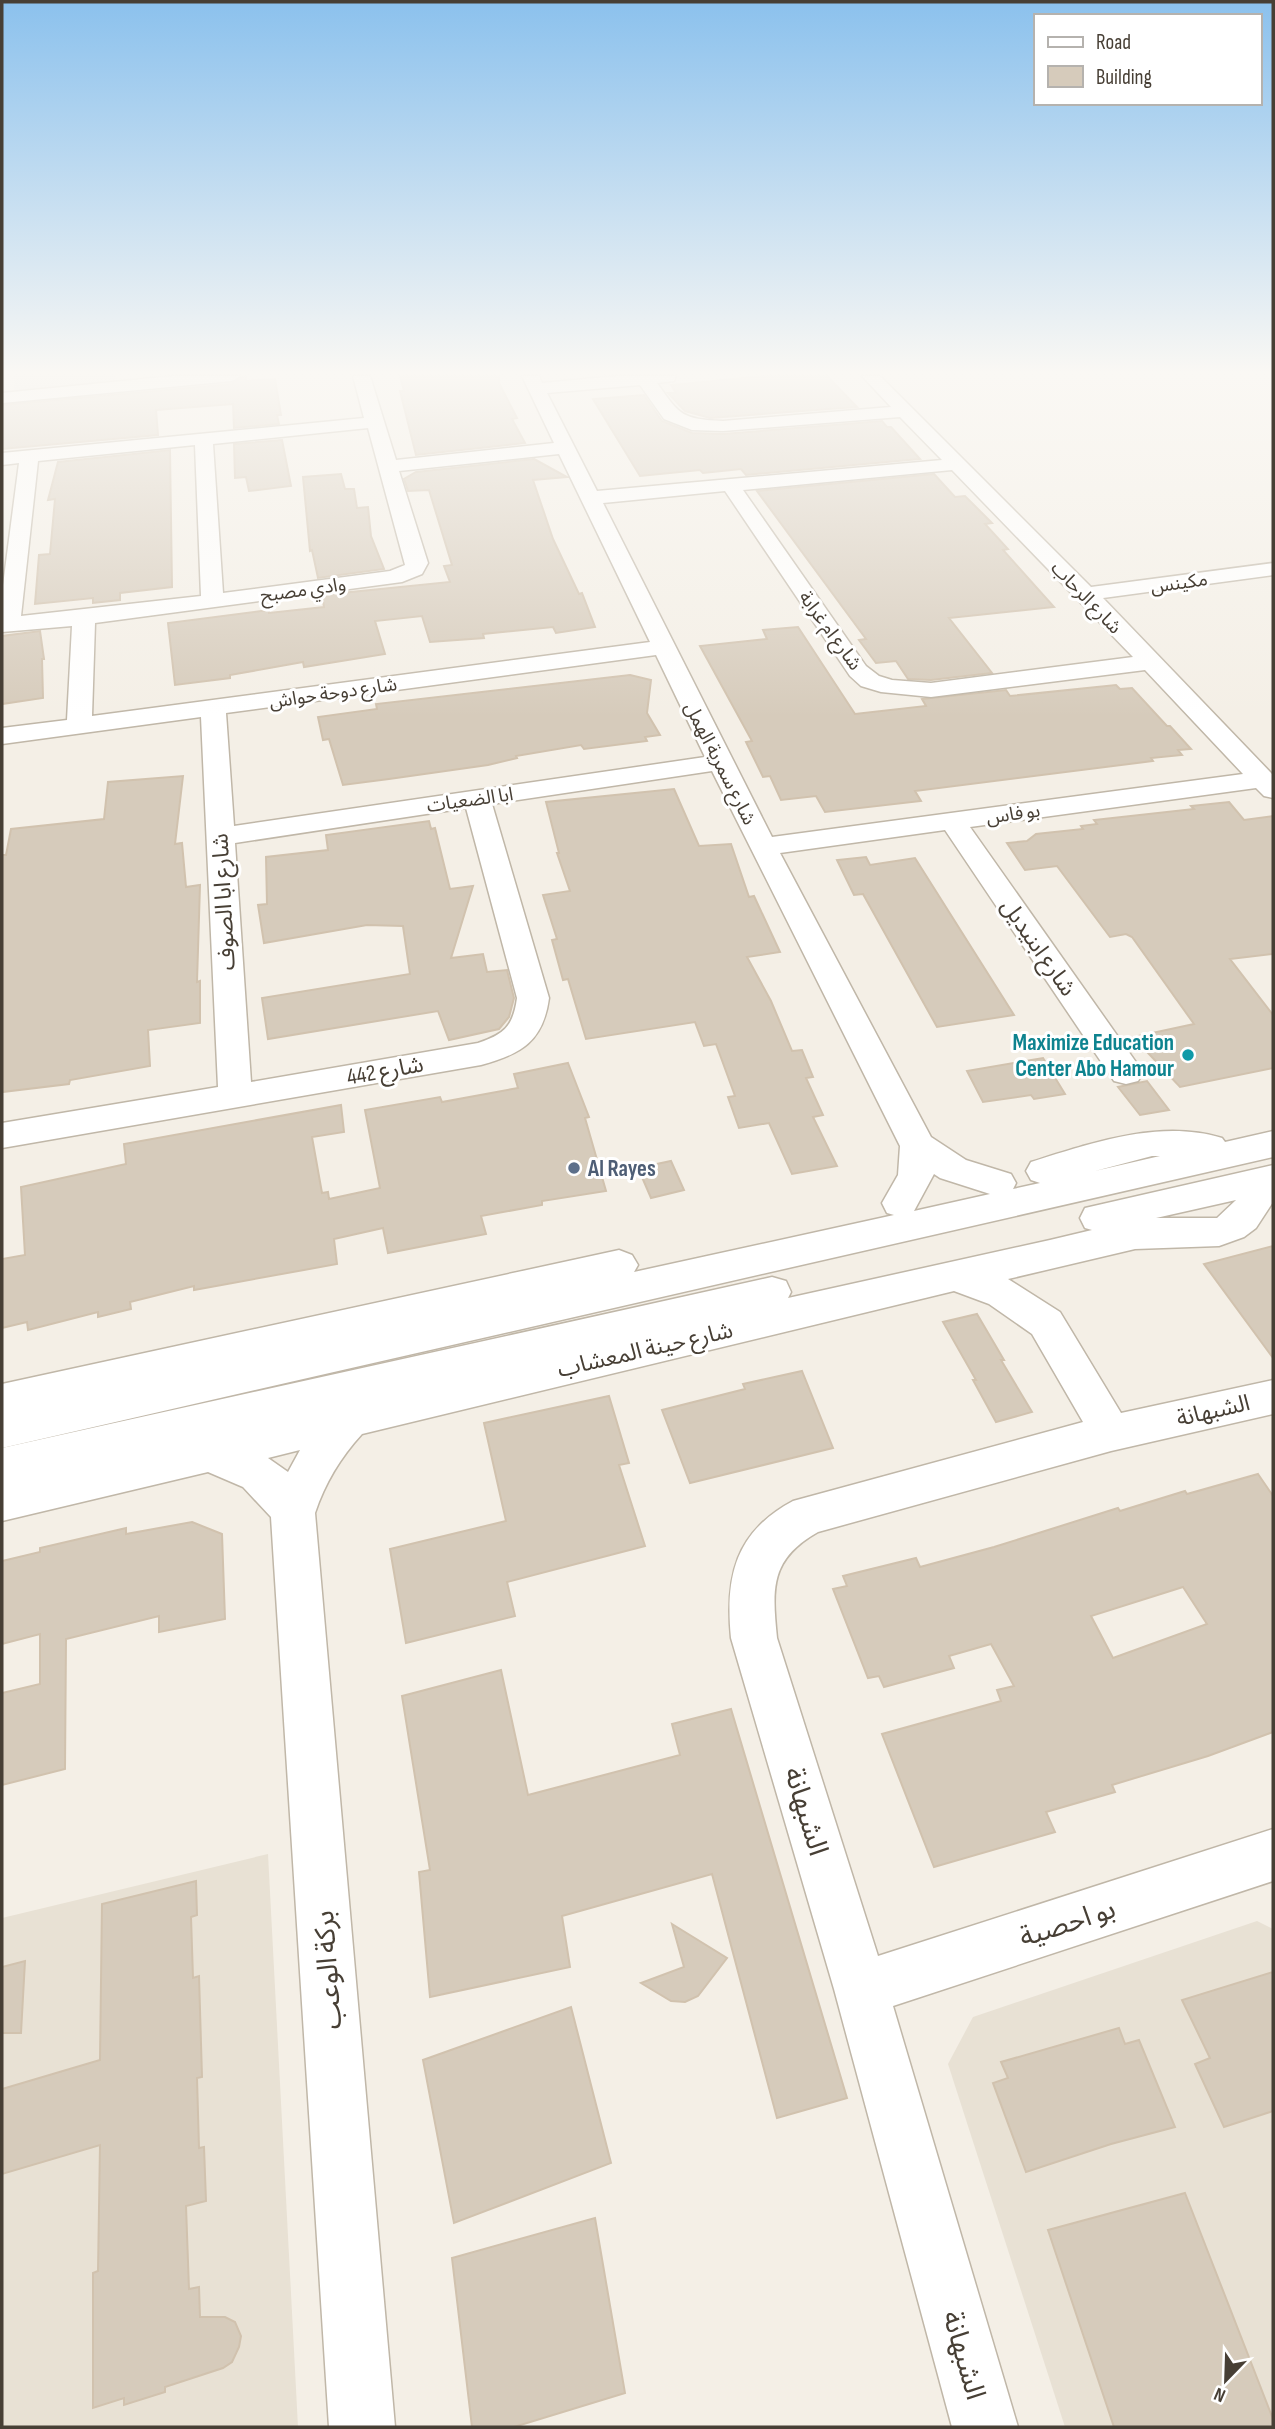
<svg xmlns="http://www.w3.org/2000/svg" width="1275" height="2429" font-family="'Sofia Sans Condensed','Noto Sans Arabic',sans-serif">
<style>
.residential{fill:#e8e1d4}
.parking{fill:#e5e2df}
.building{fill:#d6cbbb;stroke:#d1c2ae;stroke-width:2;fill-rule:evenodd}
.lines{fill:none;stroke-linecap:round;stroke-linejoin:round}
.minor-casing{stroke:#c0b7a8;stroke-width:3}
.minor{fill:#fff;fill-rule:evenodd}
.culture-dot{fill:#0f9aa8;stroke:#fff;stroke-width:2.5}
.service-dot{fill:#5c6f8a;stroke:#fff;stroke-width:2.5}
.labels{text-anchor:middle;stroke-width:6;stroke-linejoin:round;paint-order:stroke}
.far-street-label{font-size:19px;fill:#473f35;stroke:#fff}
.street-label{font-size:23px;fill:#473f35;stroke:#fff}
.culture-label{font-size:23px;font-weight:bold;fill:#0d838f;stroke:#fff;text-anchor:end}
.service-label{font-size:23px;font-weight:bold;fill:#4e5e75;stroke:#fff;text-anchor:start}
.near-street-label{font-size:28px;fill:#473f35;stroke:#fff}
</style>
<rect width="100%" height="100%" fill="#f4efe6"/>
<g class="residential">
<polygon points="268,1854 298,2427 2,2427 2,1918"/>
<polygon points="1257,1921 1273,1929 1273,2427 1065,2427 948,2064 973,2017"/>
</g>
<polygon class="parking" points="14,376 115,376 115,384 14,391"/>
<g class="building">
<polygon points="243,376 246,376 246,381 275,379 281,415 277,415 279,424 234,428 233,404 156,410 158,435 2,449 2,405 232,384"/>
<polygon points="400,376 499,376 499,383 517,418 512,419 525,443 416,455 400,391 404,391"/>
<polygon points="765,376 827,376 857,407 710,418 685,411 668,393 676,393 671,385"/>
<polygon points="644,395 662,421 692,433 723,434 882,421 887,427 891,427 920,459 746,475 741,469 703,473 700,470 640,476 593,399"/>
<polygon points="282,440 291,486 249,491 246,477 235,478 234,444"/>
<polygon points="170,450 172,587 120,593 120,600 93,603 93,598 35,604 39,555 50,554 55,499 48,500 58,462"/>
<polygon points="534,459 567,477 533,480 553,539 579,594 582,593 595,627 556,633 553,627 483,634 484,638 430,642 422,616 375,621 385,654 304,667 303,662 230,675 230,678 175,685 168,623 269,610 269,613 324,607 322,595 450,582 444,566 452,565 429,490 408,491 404,479 416,472"/>
<polygon points="341,474 345,489 354,489 357,508 368,507 371,536 384,569 318,578 312,550 310,551 303,477"/>
<polygon points="934,474 955,497 965,496 992,523 985,524 1008,549 1003,550 1054,607 949,618 992,673 931,680 908,679 896,661 876,663 859,640 866,639 757,491"/>
<polygon points="798,627 855,714 926,706 922,699 1006,690 1010,696 1116,685 1120,689 1132,688 1167,726 1170,726 1191,749 1178,750 1182,755 1151,758 1153,761 915,791 921,801 825,812 816,796 781,800 770,776 763,777 746,742 752,741 700,646 767,639 763,630"/>
<polygon points="40,631 44,659 42,659 43,698 2,704 2,636"/>
<polygon points="630,675 651,680 647,713 660,735 645,737 647,741 584,749 581,745 516,756 517,758 488,765 389,779 343,785 329,739 323,740 318,717 377,709 376,704"/>
<polygon points="183,776 175,844 182,843 186,887 200,885 197,982 200,981 200,1023 148,1030 150,1066 70,1080 69,1084 2,1092 2,855 6,855 11,829 104,819 108,782"/>
<polygon points="674,789 699,846 731,844 749,897 754,896 780,952 747,957 771,1001 792,1051 802,1050 813,1077 806,1078 823,1115 813,1117 837,1166 792,1174 769,1123 739,1128 728,1097 735,1096 716,1044 704,1046 695,1022 586,1039 568,979 563,980 552,940 557,939 543,895 570,891 557,853 559,853 546,802"/>
<polygon points="1229,802 1244,820 1273,816 1273,954 1230,959 1273,1015 1273,1068 1180,1087 1133,1037 1194,1024 1132,937 1126,934 1110,937 1057,866 1025,870 1007,843 1027,841 1036,834 1083,829 1081,826 1097,824 1094,820 1194,809 1191,806"/>
<polygon points="429,821 431,829 435,828 450,889 473,886 451,958 483,954 487,972 507,970 514,998 509,1017 499,1029 449,1040 438,1011 268,1039 262,998 410,974 403,926 367,925 264,943 258,905 267,904 266,857 328,850 326,835"/>
<polygon points="866,857 870,865 915,858 1014,1015 937,1027 863,894 854,895 837,860"/>
<polygon points="1043,1058 1065,1094 1034,1099 1031,1095 983,1102 967,1071"/>
<polygon points="568,1063 589,1117 585,1118 606,1191 542,1201 542,1205 481,1216 486,1234 388,1253 383,1228 334,1239 337,1264 194,1290 194,1286 130,1302 131,1309 98,1317 98,1312 28,1330 27,1322 2,1328 2,1259 25,1255 21,1187 126,1164 124,1144 341,1105 344,1132 312,1137 322,1193 328,1192 329,1199 380,1188 365,1110 440,1097 442,1102 518,1088 514,1074"/>
<polygon points="1147,1081 1169,1110 1140,1115 1118,1087"/>
<polygon points="671,1161 684,1190 651,1198 638,1168"/>
<polygon points="1273,1246 1273,1358 1204,1264"/>
<polygon points="977,1314 1004,1360 1001,1360 1032,1412 996,1422 973,1380 976,1380 943,1322"/>
<polygon points="802,1371 833,1448 690,1483 662,1410 745,1389 743,1384"/>
<polygon points="609,1396 629,1463 619,1465 645,1546 507,1582 515,1616 406,1643 390,1549 506,1521 484,1423"/>
<path d="M1258,1474L1273,1496V1732L1208,1756L1112,1785L1115,1792L1046,1812L1055,1832L934,1867L882,1734L1001,1701L997,1690L1014,1686L991,1644L949,1656L954,1668L884,1687L879,1676L868,1678L833,1589L847,1586L843,1576L916,1558L920,1567L994,1547L1118,1508L1120,1511L1185,1491L1187,1494ZM1183,1587L1207,1624L1113,1658L1091,1616Z"/>
<polygon points="192,1522 222,1534 225,1619 159,1632 159,1616 66,1639 65,1769 2,1785 2,1693 40,1684 40,1634 2,1644 2,1561 40,1552 40,1548 126,1528 126,1534"/>
<polygon points="501,1670 528,1795 680,1755 672,1724 731,1709 847,2098 777,2118 712,1874 562,1916 570,1967 430,1997 419,1872 430,1870 402,1696"/>
<polygon points="196,1881 197,1915 191,1917 193,1978 199,1976 202,2077 197,2078 199,2148 204,2147 206,2201 186,2206 189,2289 199,2287 200,2317 225,2317 235,2322 241,2336 239,2347 232,2362 223,2368 165,2387 165,2392 124,2405 124,2398 93,2408 93,2273 98,2271 100,2145 2,2174 2,2089 100,2060 102,1904"/>
<polygon points="672,1924 727,1958 698,1996 685,2002 671,2001 641,1983 684,1967"/>
<polygon points="25,1961 21,2033 2,2033 2,1967"/>
<polygon points="1273,1972 1273,2111 1224,2127 1195,2064 1210,2058 1182,2000"/>
<polygon points="571,2007 611,2163 454,2223 423,2060"/>
<polygon points="1119,2028 1125,2044 1139,2040 1175,2127 1111,2144 1026,2172 993,2083 1008,2078 1001,2062"/>
<polygon points="1185,2193 1273,2419 1273,2427 1114,2427 1048,2230"/>
<polygon points="595,2218 625,2393 514,2427 472,2427 452,2258"/>
</g>
<g class="lines">
<defs>
<g id="minor">
<polygon points="173,376 240,376 232,381 2,403 2,393"/>
<path d="M353,376H370L396,460L554,443L522,376H539L542,383L617,376H676L674,381L657,383C680,416 682,419 723,421L891,407L862,376H880L1091,587L1273,563V575L1103,598L1273,775V798L1264,796L1256,788L970,827L1138,1065L1143,1073L1138,1081L1126,1084L1114,1081L945,830L780,853L931,1137L966,1160L1011,1174L1016,1183L1013,1189L1040,1183L1031,1180L1026,1171L1031,1162C1092,1143 1160,1119 1222,1138L1225,1142L1273,1131V1157L2,1448V1384L619,1250L632,1255L638,1265L634,1272L894,1215L887,1213L882,1203L898,1175L900,1146L712,771L492,804L549,998C543,1042 521,1054 481,1065L2,1148V1123L218,1087L201,717L2,744V728L67,720L72,626L2,632V593L19,463L2,465V453L364,418ZM640,385L664,419L692,430L723,431L900,417L942,460L597,491L547,393ZM368,428L405,565L390,571L223,593L213,444ZM195,445L201,596L21,616L38,461ZM559,454L650,642L92,716L95,623L402,582L422,574L428,563L399,471ZM952,470L1133,657L931,683L892,680L879,676L866,666L743,490ZM725,491L850,676L861,686L881,692L931,697L1145,670L1243,774L772,837L603,503ZM656,655L705,757L234,826L226,713ZM466,808L517,998C513,1027 504,1034 478,1043L251,1082L235,843ZM1152,1156H1160L1095,1171ZM934,1174L940,1178L990,1194L914,1211Z"/>
<path d="M1273,1165V1202L1256,1228L1244,1237L1219,1246L1135,1249L1008,1279L1060,1312L1121,1413L1273,1380V1414L1111,1451L818,1532C770,1559 772,1588 777,1638L878,1956L1273,1829V1881L893,2006L1018,2427H952L834,1989L731,1638C725,1577 735,1532 793,1501L1083,1422L1032,1334L989,1304L954,1291L362,1434C340,1458 325,1483 315,1513L395,2427H329L271,1517L243,1487L208,1472L2,1521V1448L772,1277L786,1281L791,1292L788,1298L1050,1240L1092,1230L1085,1228L1080,1218L1085,1208ZM1236,1200L1217,1218H1156ZM300,1450L288,1472L268,1458Z"/>
</g>
</defs>
<use href="#minor" class="minor-casing"/>
<use href="#minor" class="minor"/>
</g>
<linearGradient id="sky" x2="0" y2="1"><stop stop-color="#8bc1ed"/><stop offset="0.52" stop-color="#faf8f4"/><stop offset="1" stop-color="#faf8f4" stop-opacity="0"/></linearGradient>
<rect width="1275" height="717" fill="url(#sky)"/>
<circle class="culture-dot" cx="1188" cy="1055" r="7"/>
<circle class="service-dot" cx="574" cy="1168" r="7"/>
<g class="labels">
<g class="far-street-label">
<text transform="translate(1179 582) rotate(-8)" y="7">مكينس</text>
<text transform="translate(303 589) rotate(-8)" y="7">وادي مصبح</text>
<text transform="translate(1087 597) rotate(46)" y="7">شارع الرحاب</text>
<text transform="translate(831 630) rotate(54)" y="7">شارع ام غرابة</text>
<text transform="translate(333 692) rotate(-8)" y="7">شارع دوحة حواش</text>
<text transform="translate(721 763) rotate(63)" y="7">شارع سمرية الهمل</text>
<text transform="translate(470 799) rotate(-8)" y="7">ابا الضعيات</text>
<text transform="translate(1013 813) rotate(-8)" y="7">بو فاس</text>
</g>
<g class="street-label">
<text transform="translate(223 902) rotate(-93)" y="8">شارع ابا الصوف</text>
<text transform="translate(1039 947) rotate(55)" y="8">شارع ابنيديل</text>
<text transform="translate(385 1070) rotate(-10)" y="8">شارع 442</text>
<text transform="translate(645 1349) rotate(-13)" y="8">شارع حينة المعشاب</text>
<text transform="translate(1213 1410) rotate(-13)" y="8">الشبهانة</text>
</g>
<g class="culture-label">
<text x="1174" y="1050">Maximize Education<tspan x="1174" dy="26">Center Abo Hamour</tspan></text>
</g>
<g class="service-label">
<text x="588" y="1176">Al Rayes</text>
</g>
<g class="near-street-label">
<text transform="translate(807 1811) rotate(73)" y="10">الشبهانة</text>
<text transform="translate(1067 1922) rotate(-18)" y="10">بو احصية</text>
<text transform="translate(327 1970) rotate(-94)" y="10">بركة الوعب</text>
<text transform="translate(965 2355) rotate(74)" y="10">الشبهانة</text>
</g>
</g>
<rect width="1275" height="2429" fill="none" stroke="#473f35" stroke-width="7"/>
<rect x="1034" y="14" width="228" height="91" fill="#ffffff" stroke="#b5b2ae" stroke-width="2"/>
<rect x="1048" y="37" width="35" height="10" fill="#ffffff" stroke="#b5b2ae" stroke-width="2"/>
<text x="1096" y="49" font-size="21" fill="#473f35">Road</text>
<rect x="1048" y="66" width="35" height="21" fill="#d6cbbb" stroke="#b5b2ae" stroke-width="2"/>
<text x="1096" y="84" font-size="21" fill="#473f35">Building</text>
<g transform="translate(1226 2380) rotate(203)" stroke="#ffffff" stroke-width="5" paint-order="stroke">
<path d="M0-5L12 26L0 18L-12 26Z" fill="#473f35"/>
<text y="-10" font-size="19" font-weight="bold" text-anchor="middle" fill="#473f35">N</text>
</g>
</svg>
